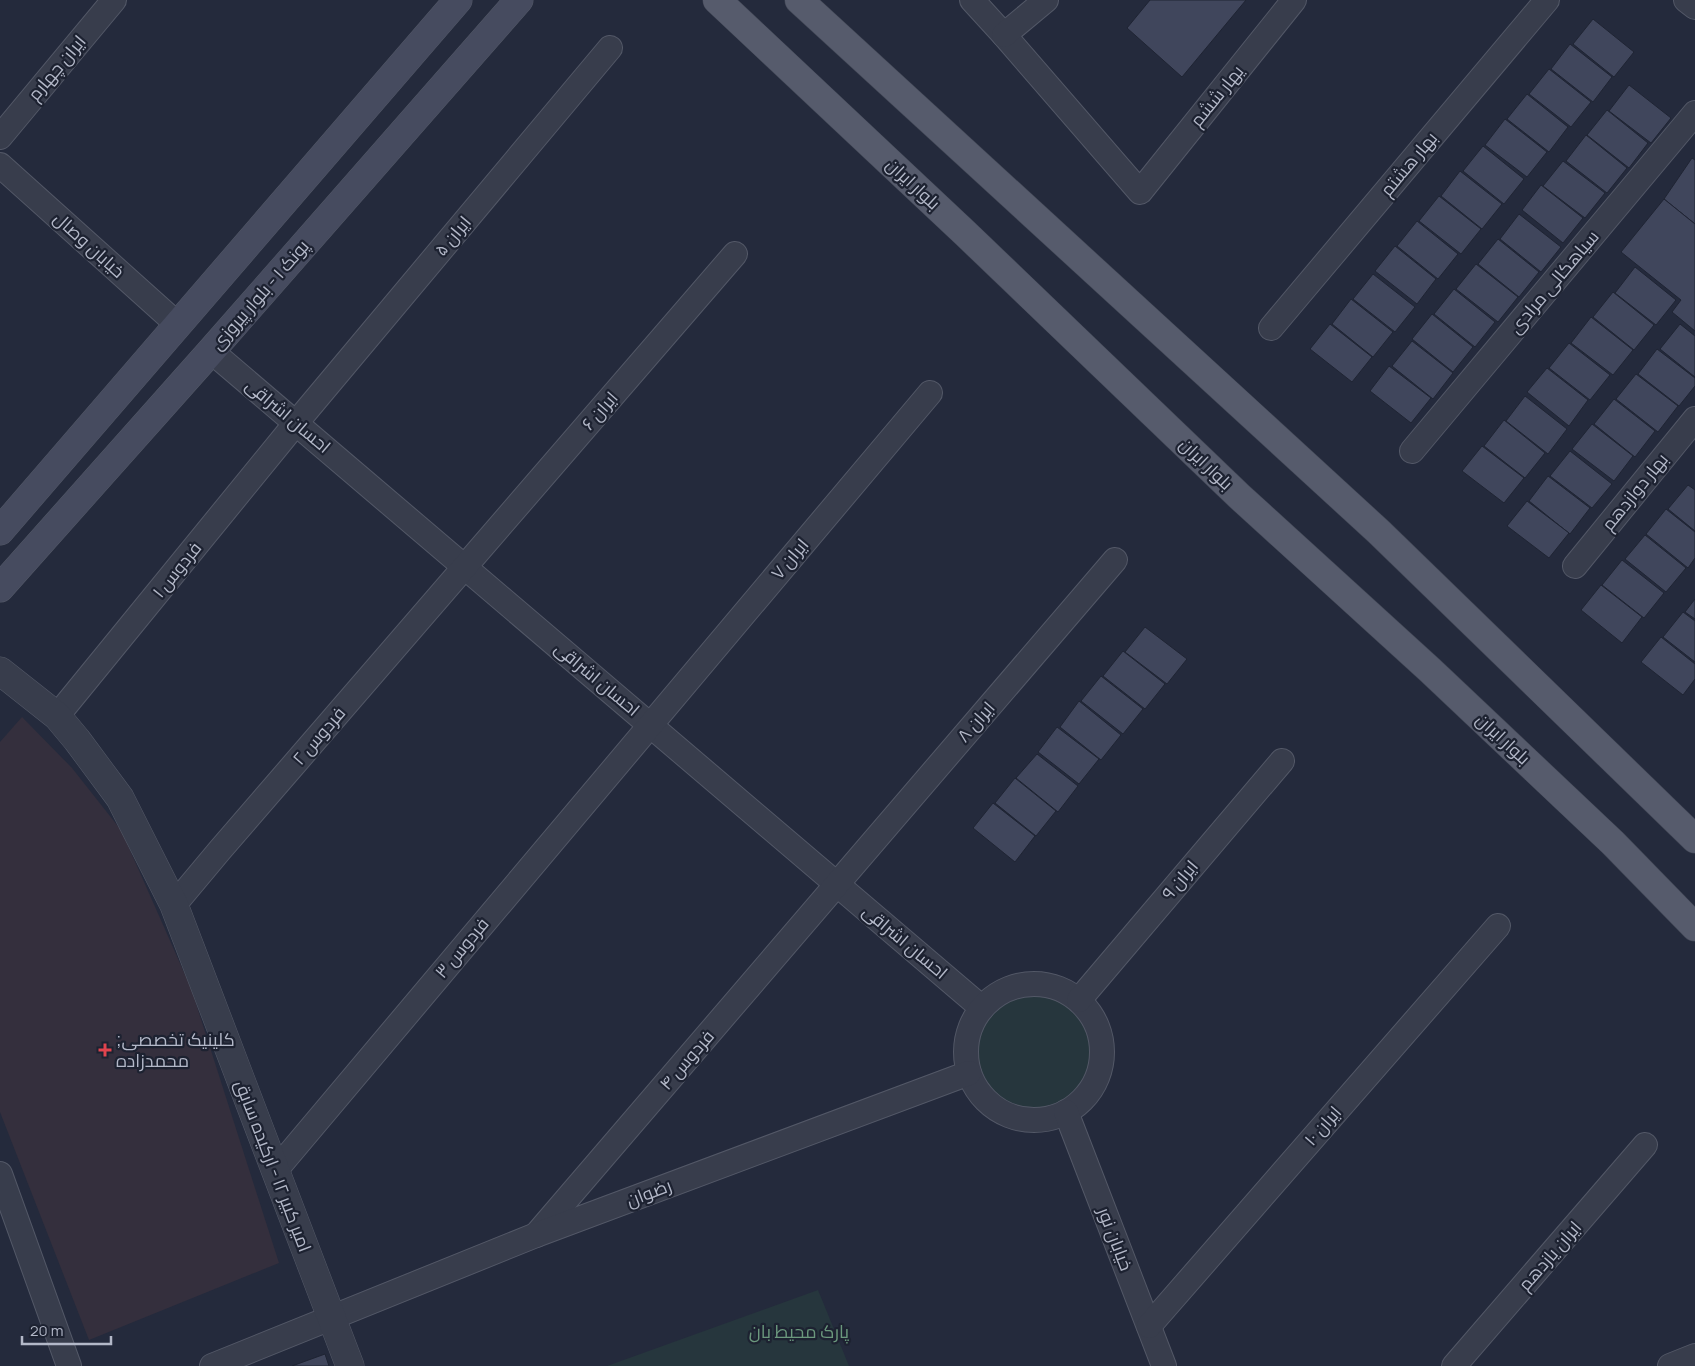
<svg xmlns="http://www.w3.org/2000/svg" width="1695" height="1366" font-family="Manrope,Cairo,sans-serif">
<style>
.medical{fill:#342f3d}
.green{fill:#26363d}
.building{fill:#40465c;stroke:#1f2433}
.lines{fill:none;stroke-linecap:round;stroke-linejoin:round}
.minor-casing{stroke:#535867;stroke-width:26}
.tertiary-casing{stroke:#535867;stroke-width:29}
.secondary-casing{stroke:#535867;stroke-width:29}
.primary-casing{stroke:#414655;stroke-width:29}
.minor{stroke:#383d4c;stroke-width:24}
.tertiary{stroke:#383d4c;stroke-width:28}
.secondary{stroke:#464b5f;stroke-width:28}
.primary{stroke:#565b6c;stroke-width:28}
.health-dot{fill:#e0444e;stroke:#1d2231;stroke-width:2}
.labels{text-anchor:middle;stroke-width:4.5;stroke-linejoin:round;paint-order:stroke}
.street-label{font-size:18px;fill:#b3b8c8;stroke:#1d2231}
.poi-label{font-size:18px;fill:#b3b8c8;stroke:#1d2231;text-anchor:start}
.park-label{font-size:18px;fill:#6b987d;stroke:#1d2231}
</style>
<rect width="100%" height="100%" fill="#242a3c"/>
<polygon class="medical" points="22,717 72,768 121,830 191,988 279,1263 89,1340 0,1112 0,742"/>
<g class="green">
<path d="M1040,984C1053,987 1068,989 1079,997C1086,1001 1092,1015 1095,1022C1099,1034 1103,1046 1102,1059C1098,1098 1057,1127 1020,1119C1015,1118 1010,1115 1006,1113C989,1106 974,1089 969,1072C959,1035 980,996 1017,986C1024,984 1032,985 1040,984Z"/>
<polygon points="818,1290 849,1366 607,1366"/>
</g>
<g class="building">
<polygon points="1150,0 1246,0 1182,77 1127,28"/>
<polygon points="1593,19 1634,52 1614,77 1573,44"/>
<polygon points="1570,44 1612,77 1593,102 1551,69"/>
<polygon points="1549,69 1591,102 1571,127 1529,94"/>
<polygon points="1629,85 1671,118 1651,143 1609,111"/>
<polygon points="1527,94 1568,127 1549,152 1507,119"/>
<polygon points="1607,110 1648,143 1629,168 1587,135"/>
<polygon points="1505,119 1547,152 1527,177 1485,145"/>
<polygon points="1586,135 1627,168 1607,193 1566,161"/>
<polygon points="1483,146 1524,179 1504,204 1463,171"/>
<polygon points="1692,158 1695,160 1695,224 1664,199"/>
<polygon points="1563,161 1605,193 1585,218 1543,186"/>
<polygon points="1460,171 1502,204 1482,229 1441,196"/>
<polygon points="1541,185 1583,218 1563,243 1522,210"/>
<polygon points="1439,196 1481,229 1461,254 1419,221"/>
<polygon points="1664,199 1695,224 1695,331 1672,312 1681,300 1621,252"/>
<polygon points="1519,214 1561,247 1541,272 1500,239"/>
<polygon points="1417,221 1458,254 1438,279 1397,246"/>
<polygon points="1498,239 1539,272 1519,297 1478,264"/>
<polygon points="1395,246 1436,279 1417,304 1375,271"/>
<polygon points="1476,264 1518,297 1498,322 1456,289"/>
<polygon points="1635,267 1676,300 1656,325 1615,293"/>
<polygon points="1373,274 1415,307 1395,332 1353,299"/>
<polygon points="1454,289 1495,322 1475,347 1434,314"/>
<polygon points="1613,292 1654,325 1634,350 1593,317"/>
<polygon points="1351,299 1393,332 1373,357 1332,324"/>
<polygon points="1432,314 1473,347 1453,372 1412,339"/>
<polygon points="1591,317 1633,350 1613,375 1571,343"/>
<polygon points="1330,324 1372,357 1352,382 1310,349"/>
<polygon points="1680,324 1695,336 1695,377 1660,349"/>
<polygon points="1412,341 1453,373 1433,399 1392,366"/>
<polygon points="1569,343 1610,375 1590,400 1549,368"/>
<polygon points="1657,349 1695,378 1695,386 1679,406 1638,374"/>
<polygon points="1389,366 1431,398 1411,423 1370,391"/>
<polygon points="1547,368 1588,400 1569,426 1527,392"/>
<polygon points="1636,374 1678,406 1658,432 1616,399"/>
<polygon points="1525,396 1567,429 1548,454 1506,421"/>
<polygon points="1614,399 1655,431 1635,457 1594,424"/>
<polygon points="1504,420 1545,453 1525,478 1484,446"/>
<polygon points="1592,424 1633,456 1614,481 1572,449"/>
<polygon points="1482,446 1524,478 1504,503 1462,471"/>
<polygon points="1570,451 1612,484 1592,508 1550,476"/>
<polygon points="1548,476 1590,508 1570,534 1529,501"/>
<polygon points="1688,485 1695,490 1695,531 1668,509"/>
<polygon points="1527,501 1569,533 1549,558 1507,526"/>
<polygon points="1666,509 1695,532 1695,558 1688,568 1646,534"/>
<polygon points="1645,535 1686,568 1666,592 1625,559"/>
<polygon points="1622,560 1664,593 1644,618 1602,585"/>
<polygon points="1601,585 1642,617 1622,643 1581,610"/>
<polygon points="1695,599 1695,619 1685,612"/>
<polygon points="1683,612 1695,621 1695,662 1663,637"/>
<polygon points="1145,627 1187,659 1167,684 1125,652"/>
<polygon points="1661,637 1695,664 1695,679 1683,695 1641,662"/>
<polygon points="1123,651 1165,684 1145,709 1103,676"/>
<polygon points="1101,676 1143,709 1123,734 1081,701"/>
<polygon points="1079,701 1121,735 1101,760 1060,727"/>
<polygon points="1057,727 1099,759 1079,784 1038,752"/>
<polygon points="1037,754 1078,786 1058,812 1016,778"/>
<polygon points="1015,778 1056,811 1036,836 995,803"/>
<polygon points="993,803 1035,836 1015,862 973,828"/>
<polygon points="325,1354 329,1366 292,1366"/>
</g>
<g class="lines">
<defs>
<g id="minor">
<polyline points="972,0 1004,35 1140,192 1294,0"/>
<polyline points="1686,0 1695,7"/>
<polyline points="1004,35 1046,0"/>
<polyline points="0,137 114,0"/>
<polyline points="0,165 177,324"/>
<polyline points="1271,328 1547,0"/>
<polyline points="211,351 982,1008"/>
<polyline points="1412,451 1695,113"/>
<polyline points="1575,566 1695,419"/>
<polyline points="57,716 296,423 610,48"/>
<polyline points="174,905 220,850 735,254"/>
<circle cx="1034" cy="1052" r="68"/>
<polyline points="1079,1000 1282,761"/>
<polyline points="1066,1112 1164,1366"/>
<polyline points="275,1171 930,393"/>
<polyline points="0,1174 69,1366"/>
<polyline points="536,1235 1115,560"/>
<polyline points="1149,1326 1498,926"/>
<polyline points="212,1366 536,1235 969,1073"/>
<polyline points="1454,1366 1645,1145"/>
<polyline points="1670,1366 1695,1356"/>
</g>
<polyline id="tertiary" points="0,671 57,716 77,740 120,798 174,905 350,1366"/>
<g id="secondary">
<polyline points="0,531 458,0"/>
<polyline points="0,588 211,351 519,0"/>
</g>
<g id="primary">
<polyline points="717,0 966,234 1239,496 1430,670 1613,843 1695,927"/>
<polyline points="799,0 1379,532 1695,839"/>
</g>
</defs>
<use href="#minor" class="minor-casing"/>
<use href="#tertiary" class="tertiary-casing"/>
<use href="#secondary" class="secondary-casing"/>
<use href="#primary" class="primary-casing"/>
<use href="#minor" class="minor"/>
<use href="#tertiary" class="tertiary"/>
<use href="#secondary" class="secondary"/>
<use href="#primary" class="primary"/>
</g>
<path class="health-dot" d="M102.5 1042.5h5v5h5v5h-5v5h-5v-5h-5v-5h5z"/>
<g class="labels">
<g class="street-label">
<text transform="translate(57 68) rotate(-50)" y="6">ایران چهارم</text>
<text transform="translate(1217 96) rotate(-51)" y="6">یهار ششم</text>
<text transform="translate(1409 164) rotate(-50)" y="6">بهار هشتم</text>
<text transform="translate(913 184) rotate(43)" y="6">بلوار ایران</text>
<text transform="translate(453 236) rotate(-50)" y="6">ایران ۵</text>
<text transform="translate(89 245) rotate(42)" y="6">خیابان وصال</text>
<text transform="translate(1554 282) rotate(-50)" y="6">سیاهکالی مرادی</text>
<text transform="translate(260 295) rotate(-49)" y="6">پونک ۱ - بلوار پیروزی</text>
<text transform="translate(600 411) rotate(-49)" y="6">ایران ۶</text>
<text transform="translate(288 416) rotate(40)" y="6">احسان اشراقی</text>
<text transform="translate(1206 464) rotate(44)" y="6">بلوار ایران</text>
<text transform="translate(1635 492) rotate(-51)" y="6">بهار دوازدهم</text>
<text transform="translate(790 559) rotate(-50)" y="6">ایران ۷</text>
<text transform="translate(177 570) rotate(-51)" y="6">فردوس ۱</text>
<text transform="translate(597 679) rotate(40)" y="6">احسان اشراقی</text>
<text transform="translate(976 722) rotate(-49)" y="6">ایران ۸</text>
<text transform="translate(319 736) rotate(-49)" y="6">فردوس ۲</text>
<text transform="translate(1503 739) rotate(43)" y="6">بلوار ایران</text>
<text transform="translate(1180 880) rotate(-50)" y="6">ایران ۹</text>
<text transform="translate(905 942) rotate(40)" y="6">احسان اشراقی</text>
<text transform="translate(462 948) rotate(-50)" y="6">فردوس ۳</text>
<text transform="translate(687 1060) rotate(-49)" y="6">فردوس ۴</text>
<text transform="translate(1323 1126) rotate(-49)" y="6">ایران ۱۰</text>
<text transform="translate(273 1166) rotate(69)" y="6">امیر کبیر ۱۲ - ارکیده سابق</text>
<text transform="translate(649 1193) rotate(-21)" y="6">رضوان</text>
<text transform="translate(1115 1239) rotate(69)" y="6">خیابان نور</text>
<text transform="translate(1550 1256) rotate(-49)" y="6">ایران یازدهم</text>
</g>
<g class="poi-label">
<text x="116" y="1046">;کلینیک تخصصی<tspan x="116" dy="21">محمدزاده</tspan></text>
</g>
<g class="park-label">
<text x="799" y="1338">پارک محیط بان</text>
</g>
</g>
<path d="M22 1336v8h89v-8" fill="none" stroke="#b3b8c8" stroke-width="2.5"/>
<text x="30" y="1336" font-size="15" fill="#b3b8c8" stroke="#1d2231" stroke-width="4" paint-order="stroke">20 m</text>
</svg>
